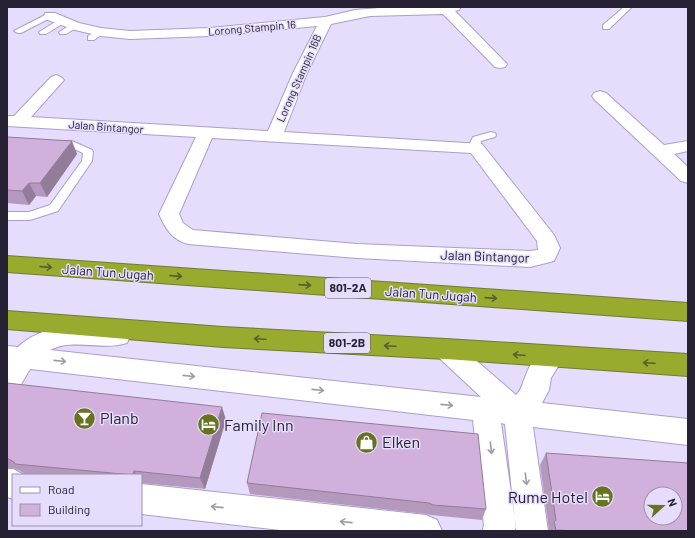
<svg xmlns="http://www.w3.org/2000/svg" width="695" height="538" font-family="Barlow,sans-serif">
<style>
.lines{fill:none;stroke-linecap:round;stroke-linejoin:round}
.lane-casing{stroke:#ab9ecc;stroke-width:2}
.street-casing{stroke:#ab9ecc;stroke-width:2}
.highway-casing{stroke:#717b31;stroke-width:2}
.lane{fill:#fff;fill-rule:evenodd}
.street{fill:#fff;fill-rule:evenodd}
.highway{fill:#99ab2f;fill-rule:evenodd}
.wall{fill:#b498bd}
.shaded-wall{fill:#927c9a}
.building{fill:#d1b1dc;stroke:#927c9a;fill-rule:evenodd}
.oneway{stroke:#5a5f32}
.oneway2{stroke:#9e9ba4}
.labels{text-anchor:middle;stroke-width:3;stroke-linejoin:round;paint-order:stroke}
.far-street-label{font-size:11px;fill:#272134;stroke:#e5ddfb}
.shield{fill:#e5ddfb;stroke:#605970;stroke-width:1}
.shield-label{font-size:12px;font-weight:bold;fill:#272134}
.street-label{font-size:13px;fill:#272134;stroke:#e5ddfb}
.near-poi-label{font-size:16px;fill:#272134;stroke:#e5ddfb;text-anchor:start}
</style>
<rect width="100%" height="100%" fill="#e5ddfb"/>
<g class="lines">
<defs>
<g id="lane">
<polygon points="624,7 632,7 609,29 603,29 603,25"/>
<polygon points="47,14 50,14 54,16 21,33 18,33 14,31"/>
<polygon points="60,19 63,19 67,21 46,34 40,34 39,32"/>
<polygon points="72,24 75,24 79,26 66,34 60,34 59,32"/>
<polygon points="98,30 104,30 105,32 94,40 88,40 88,36"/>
<polygon points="491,132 495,133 496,135 495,137 481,141 480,150 472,150 470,143 473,137"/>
<polygon points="56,141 72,141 92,150 93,152 92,161 58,211 30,220 7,220 7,212 29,212 50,205 82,161 83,153 70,147 52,146 51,144"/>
</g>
<g id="street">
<path d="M392,7H461L459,10L455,11L507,64L505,67L500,68L495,67L443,14L370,16L331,24L307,73L284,132L482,144L554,235L560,248L554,261L530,267L357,258L188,244C172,240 165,228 159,214L196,137L7,126V116H14L51,77L56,75L61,77L64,80L31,117L268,131L293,73L317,26L210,36L130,39L101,36L75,30L45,19L44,16L45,13H55L79,23L101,28L130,31L210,28L325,17L355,10ZM212,138L471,153L537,241L538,250L530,251L357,244L193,230L183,223L179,214Z"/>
<polygon points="600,91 606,93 664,145 688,141 688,151 674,154 688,167 688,183 681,181 594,99 592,96 594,93"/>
<path d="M67,326H118L127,329L130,336L127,343C102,351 74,338 50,350L481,397L437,356L434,349L437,342L446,339L455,342L516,395C523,388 522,383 526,375C529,366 540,347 551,347C553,347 557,349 560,350L564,357L551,378L549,390L542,403L688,419V445L533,427L548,531H516L505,424L501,423L516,527L514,531H482L484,526L473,420L30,369L16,393L7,396V346L18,347C31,334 49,329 67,326Z"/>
<polygon points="7,469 13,469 24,475 13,475 13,499 7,497"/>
<polygon points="141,484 426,515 437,520 442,531 289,531 141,514"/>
</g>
<g id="highway">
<polygon points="7,256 688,303 688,321 7,272"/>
<polygon points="7,311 223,327 446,339 688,354 688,376 446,359 223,347 7,329"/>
</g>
</defs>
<use href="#lane" class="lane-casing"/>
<use href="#street" class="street-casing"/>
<use href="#highway" class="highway-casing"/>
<use href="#lane" class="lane"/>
<use href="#street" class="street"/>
<use href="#highway" class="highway"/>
</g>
<g class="wall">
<polygon points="7,137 77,154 47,197 36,196 29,205 7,203"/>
<polygon points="7,383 226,420 205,489 141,483 141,475 25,475 22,472 13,468 7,468"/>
<polygon points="262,413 486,509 482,520 431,515 426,514 250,494 247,483"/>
<polygon points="546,453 688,531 548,531 549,530 540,465"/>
</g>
<g class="shaded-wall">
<polygon points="72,141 77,154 47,197 40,183"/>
<polygon points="29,183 36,196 29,205 22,191"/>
<polygon points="222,407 226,420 205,489 200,478"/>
<polygon points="134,471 137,475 133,475"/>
</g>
<g class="building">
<polygon points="7,137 72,141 40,183 29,183 22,191 7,190"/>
<polygon points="7,383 222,407 200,478 134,471 133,475 15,464 14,462 7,458"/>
<polygon points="262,413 478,434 486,509 433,505 429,503 247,483"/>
<path d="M546,453L688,463V531H575L556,530L554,522L556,520ZM651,494H675V518H651Z"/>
</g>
<defs><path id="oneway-shaft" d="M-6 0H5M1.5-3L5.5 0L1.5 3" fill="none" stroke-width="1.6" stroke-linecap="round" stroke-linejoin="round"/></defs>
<g class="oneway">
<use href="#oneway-shaft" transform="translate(46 267) rotate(4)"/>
<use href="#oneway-shaft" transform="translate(176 276) rotate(4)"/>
<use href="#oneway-shaft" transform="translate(305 285) rotate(4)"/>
<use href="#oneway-shaft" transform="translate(491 298) rotate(4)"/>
<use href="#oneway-shaft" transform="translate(260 339) rotate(-177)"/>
<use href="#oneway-shaft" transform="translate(390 346) rotate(-177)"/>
<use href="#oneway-shaft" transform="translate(519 355) rotate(-175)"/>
<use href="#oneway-shaft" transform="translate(649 363) rotate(-177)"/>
</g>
<g class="oneway2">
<use href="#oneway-shaft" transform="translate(60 361) rotate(6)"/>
<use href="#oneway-shaft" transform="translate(189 376) rotate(6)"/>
<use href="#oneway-shaft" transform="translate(318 390) rotate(6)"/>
<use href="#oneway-shaft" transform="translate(447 405) rotate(6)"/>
<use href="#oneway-shaft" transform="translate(491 448) rotate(83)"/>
<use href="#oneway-shaft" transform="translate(526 479) rotate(83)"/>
<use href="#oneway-shaft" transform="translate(217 507) rotate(-174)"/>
<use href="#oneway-shaft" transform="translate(346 522) rotate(-174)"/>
</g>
<defs>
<symbol id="bar-disc" viewBox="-11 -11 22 22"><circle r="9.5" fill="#66731f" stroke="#e5ddfb"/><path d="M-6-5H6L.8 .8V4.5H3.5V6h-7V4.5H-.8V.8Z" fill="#fff"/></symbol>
<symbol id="hotel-disc" viewBox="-11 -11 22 22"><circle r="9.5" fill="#66731f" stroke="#e5ddfb"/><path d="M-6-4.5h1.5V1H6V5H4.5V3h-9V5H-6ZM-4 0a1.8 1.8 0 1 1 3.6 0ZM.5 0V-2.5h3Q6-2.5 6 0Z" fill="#fff"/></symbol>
<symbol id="shop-disc" viewBox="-11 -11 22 22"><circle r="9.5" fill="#66731f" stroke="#e5ddfb"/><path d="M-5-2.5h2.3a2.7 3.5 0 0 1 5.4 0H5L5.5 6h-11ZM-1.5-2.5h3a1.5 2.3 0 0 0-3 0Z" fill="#fff"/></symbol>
</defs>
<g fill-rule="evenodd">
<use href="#bar-disc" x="72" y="406" width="25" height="25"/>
<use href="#hotel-disc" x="196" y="412" width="25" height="25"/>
<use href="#shop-disc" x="354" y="430" width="25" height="25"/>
<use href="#hotel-disc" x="590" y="484" width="25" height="25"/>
</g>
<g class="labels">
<g class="far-street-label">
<text transform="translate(252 28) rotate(-5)" y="4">Lorong Stampin 16</text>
<text transform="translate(299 78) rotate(-66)" y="4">Lorong Stampin 16B</text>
<text transform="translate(106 127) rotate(4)" y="4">Jalan Bintangor</text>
</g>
<g class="shield">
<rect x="325" y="278" width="46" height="20" rx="3"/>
<rect x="324" y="333" width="46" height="20" rx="3"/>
</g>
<g class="shield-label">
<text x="348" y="292">801-2A</text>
<text x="347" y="347">801-2B</text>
</g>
<g class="street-label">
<text transform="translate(485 256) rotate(2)" y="5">Jalan Bintangor</text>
<text transform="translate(108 272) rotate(4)" y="5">Jalan Tun Jugah</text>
<text transform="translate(431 294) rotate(4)" y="5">Jalan Tun Jugah</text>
</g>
<g class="near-poi-label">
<text x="100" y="424">Planb</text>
<text x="224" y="431">Family Inn</text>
<text x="382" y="448">Elken</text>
<text x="588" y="503" text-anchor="end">Rume Hotel</text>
</g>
</g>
<rect width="695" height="538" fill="none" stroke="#272134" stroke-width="16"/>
<rect x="12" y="474" width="130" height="52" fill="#e5ddfb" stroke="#9992ab"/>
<rect x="20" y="487" width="20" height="6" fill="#ffffff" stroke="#9992ab"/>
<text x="48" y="494" font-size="12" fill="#272134">Road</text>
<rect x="20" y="504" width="20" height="12" fill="#d1b1dc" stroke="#9992ab"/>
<text x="48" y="514" font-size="12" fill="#272134">Building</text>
<g transform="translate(663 506) rotate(69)"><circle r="19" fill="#e5ddfb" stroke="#9992ab"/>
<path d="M0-3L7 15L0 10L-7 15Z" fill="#66731f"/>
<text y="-6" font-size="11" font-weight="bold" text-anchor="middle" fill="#272134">N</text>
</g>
</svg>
